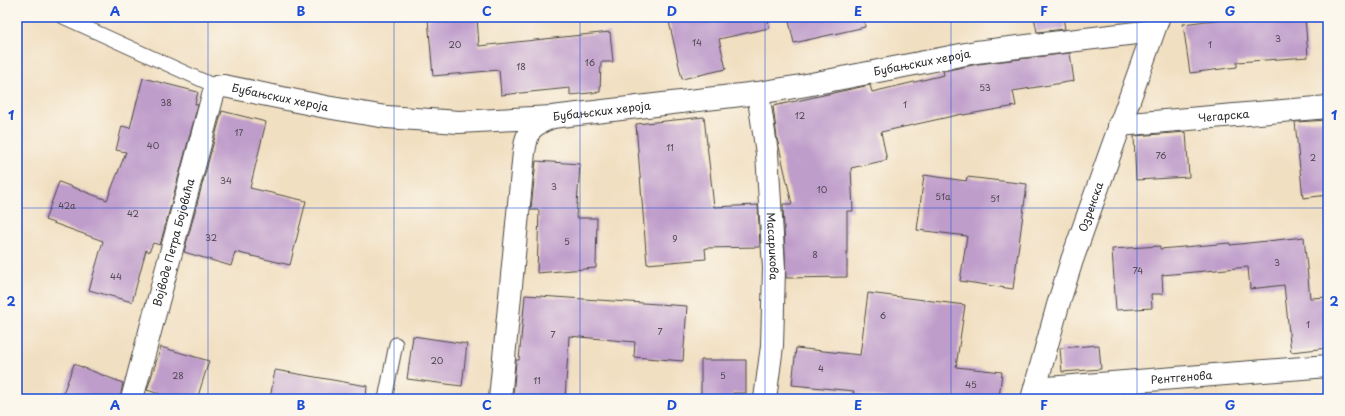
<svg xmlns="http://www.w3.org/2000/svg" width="1345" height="416" font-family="'Playpen Sans',sans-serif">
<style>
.building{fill:#bf9dcb}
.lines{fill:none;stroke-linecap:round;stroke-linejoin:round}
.service-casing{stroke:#494642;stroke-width:15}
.minor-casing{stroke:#494642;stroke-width:24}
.service{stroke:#fff;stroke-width:13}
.minor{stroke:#fff;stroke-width:22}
.grid{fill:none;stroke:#1d4ed8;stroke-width:1;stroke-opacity:0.55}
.labels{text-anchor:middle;stroke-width:3;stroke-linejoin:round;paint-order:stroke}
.number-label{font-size:9px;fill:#504853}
.street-label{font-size:11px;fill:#2b2b2b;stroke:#fbf7ec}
.neatline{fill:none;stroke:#1d4ed8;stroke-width:1.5}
.grid-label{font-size:13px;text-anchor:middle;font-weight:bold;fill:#1d4ed8}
</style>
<rect width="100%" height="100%" fill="#fbf7ec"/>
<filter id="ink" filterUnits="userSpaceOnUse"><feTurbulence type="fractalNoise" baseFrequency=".025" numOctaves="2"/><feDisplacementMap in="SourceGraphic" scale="8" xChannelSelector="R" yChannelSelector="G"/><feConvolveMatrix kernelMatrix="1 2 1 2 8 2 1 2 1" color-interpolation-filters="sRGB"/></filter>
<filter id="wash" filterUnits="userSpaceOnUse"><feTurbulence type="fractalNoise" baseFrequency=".012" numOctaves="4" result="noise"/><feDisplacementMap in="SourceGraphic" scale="16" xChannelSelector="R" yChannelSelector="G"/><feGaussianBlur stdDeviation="0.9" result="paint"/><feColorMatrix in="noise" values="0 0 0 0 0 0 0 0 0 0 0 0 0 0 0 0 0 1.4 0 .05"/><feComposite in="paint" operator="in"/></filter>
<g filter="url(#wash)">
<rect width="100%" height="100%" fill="#f1dfc1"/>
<g id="blocks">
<g class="building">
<polygon points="445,17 477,17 479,46 610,32 613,62 601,62 600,92 570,95 570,88 501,95 499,70 433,76 428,19"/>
<polygon points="668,17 768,17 769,28 719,39 726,69 682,79"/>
<polygon points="788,17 864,17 865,27 794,43"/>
<polygon points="1034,17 1063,17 1065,29 1037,32"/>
<polygon points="1289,17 1305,17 1308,57 1237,62 1237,67 1190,73 1183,24 1230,18 1231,21"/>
<polygon points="1070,53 1074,81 1013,91 1016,106 963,115 962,114 881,132 887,160 851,168 853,211 847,211 847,277 786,278 783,204 792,204 777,138 773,106 870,85 872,92 944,75 943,71 978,64"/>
<polygon points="143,78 198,92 195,104 198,105 160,245 153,243 149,252 146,250 132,302 89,290 103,241 45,220 59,182 107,200 126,152 116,150 122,126 130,128"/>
<polygon points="222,111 266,122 250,188 306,201 290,265 235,252 231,266 184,252"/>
<polygon points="704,117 714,207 758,205 760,247 705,248 706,259 647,264 636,124"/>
<polygon points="1328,120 1328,195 1303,198 1295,122"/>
<polygon points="1186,132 1189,177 1136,180 1134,136"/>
<polygon points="536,161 580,164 576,218 597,218 596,268 537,273 539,210 531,210"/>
<polygon points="924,175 966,181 967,177 1027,184 1013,289 960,281 967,236 917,230"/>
<polygon points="1304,237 1310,298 1328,297 1328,348 1291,352 1284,285 1250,289 1248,267 1162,275 1163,294 1151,294 1152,308 1116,310 1112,249 1160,246 1160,249 1230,243 1230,245"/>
<polygon points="868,293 965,305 956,367 1002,372 999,399 901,399 853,394 854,391 792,385 796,348 860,355"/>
<polygon points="525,295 687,306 683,361 634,357 635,342 569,336 565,399 513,399 516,360 519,360"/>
<polygon points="413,336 467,344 462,386 407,379"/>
<polygon points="1099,345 1101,369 1062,372 1060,348"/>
<polygon points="161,347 209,361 197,399 175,399 147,390"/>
<polygon points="701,360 746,360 746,393 733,393 733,399 701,399"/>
<polygon points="74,364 123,383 120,399 61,399"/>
<polygon points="275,370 367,386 366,399 270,399"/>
</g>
</g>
</g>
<g filter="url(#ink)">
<use href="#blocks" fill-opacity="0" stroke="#494642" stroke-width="1"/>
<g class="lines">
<defs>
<g id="service">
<polyline points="63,17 217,87"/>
<polyline points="385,399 396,344"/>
</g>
<g id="minor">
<path id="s1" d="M758,93L767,153L774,268L772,346L765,399"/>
<path id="s2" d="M1119,125L1328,107"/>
<path id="s3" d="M1035,389L1328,366"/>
<path id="s4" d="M132,399L213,95L217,87L224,86L326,107L386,117L459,122L552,117L758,93L801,86L976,52L1153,31"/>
<path d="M500,399L524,152C528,129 529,127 550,118"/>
<path id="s5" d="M1032,399L1058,305L1072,260L1158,19"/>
</g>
</defs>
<use href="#service" class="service-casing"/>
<use href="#minor" class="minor-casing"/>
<use href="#service" class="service"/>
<use href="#minor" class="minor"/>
</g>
</g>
<path class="grid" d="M208,17V399M394,17V399M580,17V399M765,17V399M951,17V399M1137,17V399M17,208H1328"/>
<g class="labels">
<g class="number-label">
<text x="1278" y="42">3</text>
<text x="697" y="46">14</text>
<text x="455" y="48">20</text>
<text x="1210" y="48">1</text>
<text x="590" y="66">16</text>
<text x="521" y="70">18</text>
<text x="985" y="91">53</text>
<text x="166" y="106">38</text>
<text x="905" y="108">1</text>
<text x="800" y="119">12</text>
<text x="239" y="136">17</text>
<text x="153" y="149">40</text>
<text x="670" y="151">11</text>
<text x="1161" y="159">76</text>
<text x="1313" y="161">2</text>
<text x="226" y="184">34</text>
<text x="554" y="190">3</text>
<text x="822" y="193">10</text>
<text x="943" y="200">51a</text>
<text x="995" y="202">51</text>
<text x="67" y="209">42a</text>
<text x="133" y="217">42</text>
<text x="211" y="241">32</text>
<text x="675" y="242">9</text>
<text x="567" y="245">5</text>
<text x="815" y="258">8</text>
<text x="1277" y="266">3</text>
<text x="1138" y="274">74</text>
<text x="116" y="280">44</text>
<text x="883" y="319">6</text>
<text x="1308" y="328">1</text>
<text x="660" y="335">7</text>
<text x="553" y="338">7</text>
<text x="437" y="364">20</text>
<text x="821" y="372">4</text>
<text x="178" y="379">28</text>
<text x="723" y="379">5</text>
<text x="537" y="384">11</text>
<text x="971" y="388">45</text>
</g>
<g class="street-label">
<text dy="4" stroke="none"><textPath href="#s4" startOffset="1036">Бубањских хероја</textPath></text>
<text dy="4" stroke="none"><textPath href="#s4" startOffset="388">Бубањских хероја</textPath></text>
<text dy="4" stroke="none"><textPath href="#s4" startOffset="712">Бубањских хероја</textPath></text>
<text dy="4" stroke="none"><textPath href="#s2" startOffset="105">Чегарска</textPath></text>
<text dy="4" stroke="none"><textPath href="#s5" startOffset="201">Озренска</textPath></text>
<text dy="4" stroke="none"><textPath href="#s4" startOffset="162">Војводе Петра Бојовића</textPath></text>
<text dy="4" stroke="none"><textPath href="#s1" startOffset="154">Масарикова</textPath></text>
<text dy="4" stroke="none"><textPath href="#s3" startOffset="147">Рентгенова</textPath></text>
</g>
</g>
<rect width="1345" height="416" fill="none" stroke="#fbf7ec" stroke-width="44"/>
<rect x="22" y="22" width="1301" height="372" class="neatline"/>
<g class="grid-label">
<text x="115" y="16">A</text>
<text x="301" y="16">B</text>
<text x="487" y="16">C</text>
<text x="672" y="16">D</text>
<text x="858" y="16">E</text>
<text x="1044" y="16">F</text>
<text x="1230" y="16">G</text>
<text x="11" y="120">1</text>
<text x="1334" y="120">1</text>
<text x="11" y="306">2</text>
<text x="1334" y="306">2</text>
<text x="115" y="410">A</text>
<text x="301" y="410">B</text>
<text x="487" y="410">C</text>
<text x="672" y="410">D</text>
<text x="858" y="410">E</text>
<text x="1044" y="410">F</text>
<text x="1230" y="410">G</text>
</g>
</svg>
